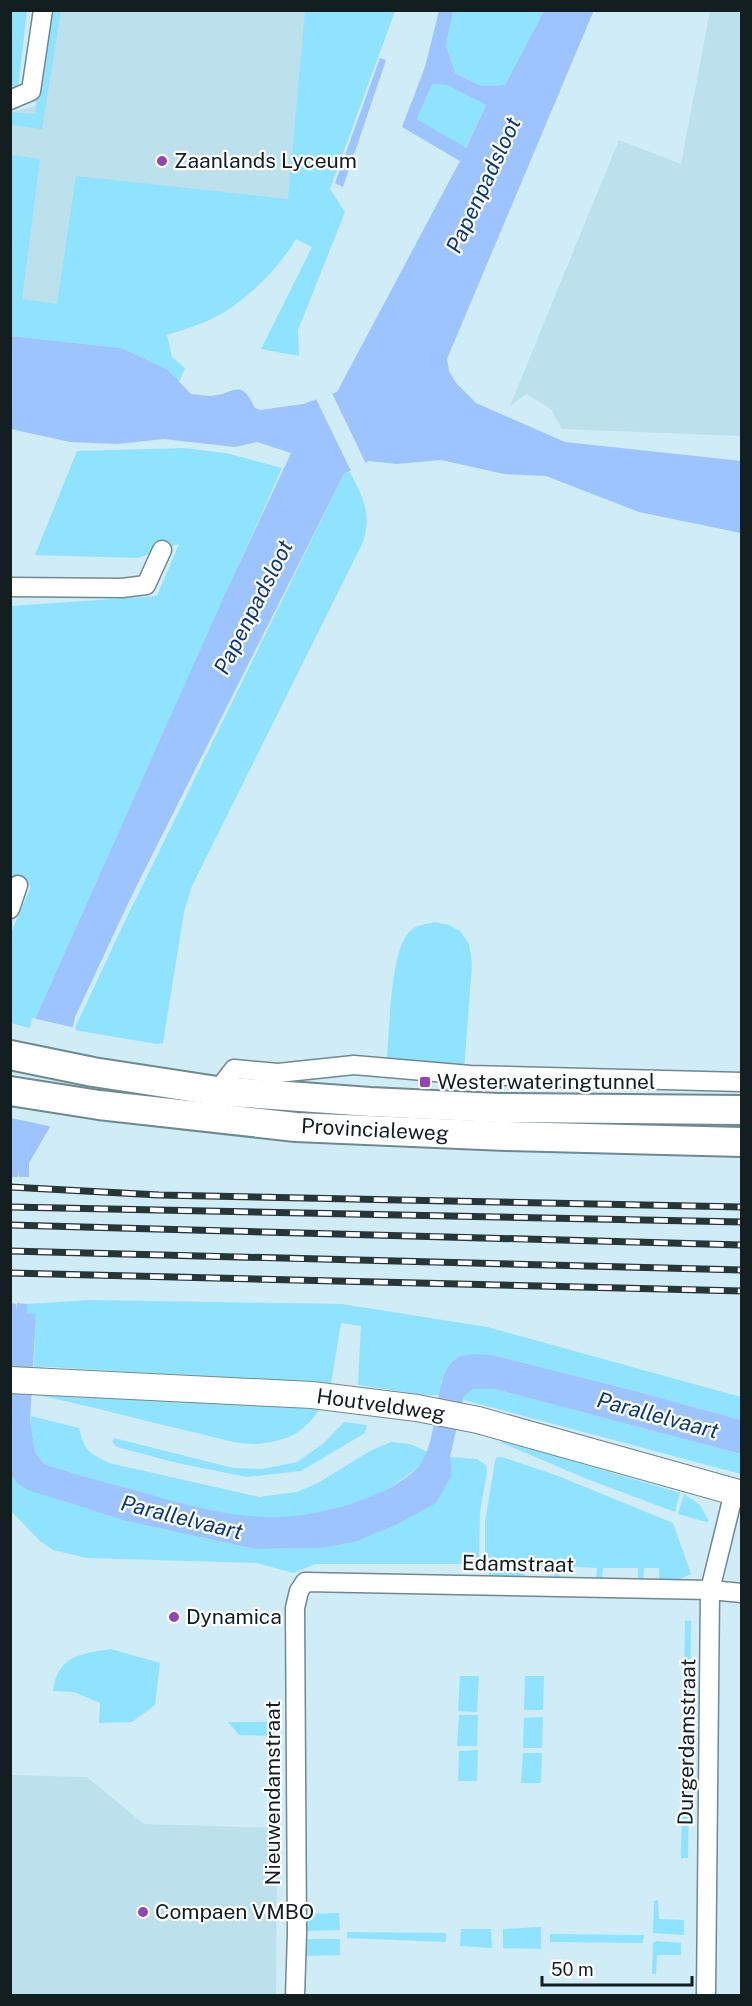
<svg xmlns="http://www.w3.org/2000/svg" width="752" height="2006" font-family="'Public Sans',sans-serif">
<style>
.built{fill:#bce0ec}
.green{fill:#8fe3fe}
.water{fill:#9dc4fe;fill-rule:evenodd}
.pier{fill:#d0ecf6}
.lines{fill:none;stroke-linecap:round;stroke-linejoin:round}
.street-casing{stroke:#6f8992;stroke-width:21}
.secondary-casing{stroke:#6f8992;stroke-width:28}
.primary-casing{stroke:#6f8992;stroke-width:32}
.street{stroke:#fff;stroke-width:18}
.secondary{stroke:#fff;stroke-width:26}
.primary{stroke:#fff;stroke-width:28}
.rail-casing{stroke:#273438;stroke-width:7}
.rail{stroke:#fff;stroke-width:4.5;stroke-dasharray:14;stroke-linecap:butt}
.poi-dot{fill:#9445b5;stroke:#fff;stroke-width:2}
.labels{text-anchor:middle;stroke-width:4.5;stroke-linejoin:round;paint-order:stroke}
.poi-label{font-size:21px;fill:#131e21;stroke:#fff;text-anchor:start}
.street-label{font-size:21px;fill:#131e21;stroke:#fff}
.water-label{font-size:22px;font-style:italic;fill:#0b3876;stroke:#fff}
</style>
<rect width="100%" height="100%" fill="#d0ecf6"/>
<g class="built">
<polygon points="52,11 330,11 307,210 141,318 19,310 10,276 10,112 35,106"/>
<polygon points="710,11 741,11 741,436 562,429 551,409 526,394 510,406 619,140 681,164"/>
<polygon points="11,1775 87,1777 144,1824 277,1828 276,1995 11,1995"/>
</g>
<g class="green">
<polygon points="10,11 27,11 18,88 11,87"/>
<polygon points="49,11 61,11 42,129 11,125 10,112 35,114"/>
<path d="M305,11H395L330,189L345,212L298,330L299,356L261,349L312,247L296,239C281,265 256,290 232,307C213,321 189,328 167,335L172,357L185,368L179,382L168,370L122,348L11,336V155L40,159L22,299L57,304L76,176L288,199Z"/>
<polygon points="453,11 544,11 505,85 482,86 456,74 446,47"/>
<polygon points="432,84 447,85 486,105 465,149 417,119"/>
<polygon points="183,448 226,453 282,468 36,1017 33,1029 11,1023 11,933 31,886 11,878 11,606 157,596 179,544 138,558 35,555 77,451"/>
<path d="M350,472C363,498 373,515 362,544L192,886L184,912L163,1043L157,1044L74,1030L125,921L344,474Z"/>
<path d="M435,922L449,925L461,932L469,944L472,963L464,1071L386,1067C390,1035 389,954 409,932C415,925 427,924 435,922Z"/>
<polygon points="91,1300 342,1304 487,1327 741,1397 741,1420 639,1392 492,1355 441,1381 441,1395 424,1395 358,1385 361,1326 341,1323 331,1384 49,1367 34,1368 36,1314 27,1314 27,1304"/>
<polygon points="473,1389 495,1389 741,1454 741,1474 464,1400 464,1395"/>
<path d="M67,1393L321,1407C306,1430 292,1439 265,1443C241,1447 216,1437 193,1432C139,1420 85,1404 31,1394Z"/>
<path d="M31,1416L79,1428C85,1452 88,1452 109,1463L259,1497L297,1492L318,1483L370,1451L391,1442L410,1444L428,1452V1455C387,1506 298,1527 235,1516C203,1511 172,1501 141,1493C109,1483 76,1475 44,1464L35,1452L30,1421Z"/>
<polygon points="344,1422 367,1425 365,1433 301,1471 247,1477 177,1463 117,1447 112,1442 114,1438 233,1468 262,1469 297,1462 324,1443"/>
<polygon points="505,1441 680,1493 675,1512 587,1479 500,1442"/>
<polygon points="450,1457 477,1459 486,1465 487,1472 480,1512 479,1564 316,1564 293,1573 257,1563 87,1558 53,1550 40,1541 11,1511 10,1473 16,1482 63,1501 126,1521 255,1549 321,1548 355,1542 396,1525 435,1503 452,1475"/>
<polygon points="497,1457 502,1457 558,1476 673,1523 691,1574 673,1582 659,1583 659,1568 644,1568 643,1582 638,1582 638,1568 603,1568 602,1581 596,1581 597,1568 560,1566 559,1582 554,1581 554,1567 525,1566 524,1582 489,1581 488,1563 485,1563 485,1522 495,1461"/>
<polygon points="684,1494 700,1505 709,1521 706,1522 678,1514"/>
<polygon points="685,1621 691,1621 688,1858 681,1858"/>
<path d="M111,1649L160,1663L155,1705L132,1722L99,1723L100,1703L74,1692L53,1691C58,1655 80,1654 111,1649Z"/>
<polygon points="460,1676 479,1676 477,1712 458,1711"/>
<polygon points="525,1676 544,1676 543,1710 524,1710"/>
<polygon points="459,1715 478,1715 477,1746 457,1746"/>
<polygon points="543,1717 542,1748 523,1748 524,1718"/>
<polygon points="228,1722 276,1722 276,1736 239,1735"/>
<polygon points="478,1750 477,1781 458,1781 459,1751"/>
<polygon points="523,1753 542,1753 541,1783 521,1783"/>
<polygon points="658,1900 659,1919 684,1920 684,1935 653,1933 654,1901"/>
<polygon points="339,1913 340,1930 305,1931 305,1914"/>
<polygon points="541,1927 541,1949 503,1948 503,1929"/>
<polygon points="461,1929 491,1929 492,1948 460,1946"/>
<polygon points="347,1932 446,1933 446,1942 347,1938"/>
<polygon points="550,1934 644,1935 643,1943 550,1942"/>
<polygon points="305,1939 340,1939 340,1955 305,1956"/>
<polygon points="656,1941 681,1943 681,1955 657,1955 656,1974 652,1974 653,1943"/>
</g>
<g class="water">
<path d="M594,10L447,359L449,371L456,383L476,403L565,442L742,461L741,533L639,512L546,476L504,474L441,460L397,464L369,461L344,474L134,891L75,1017L50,1127L29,1163V1177H19L18,1169V1177H11L12,1118L36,1017L226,592L291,453L257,442L235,447L164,439L117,444L70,442L11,429V336L122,348L168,370L191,394C197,394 204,396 211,396C235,394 240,377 255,408L260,410L303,404L337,392L460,161L402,127L425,67L439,11H453L446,47L456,74L482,86L505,85L544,11ZM432,84L447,85L486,105L466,148L417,119Z"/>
<polygon points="380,58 386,60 343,187 335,183"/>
<path d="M10,1303L16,1304V1310L17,1303L27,1304V1314H36L30,1421L35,1452L44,1464C76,1475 109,1483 141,1492C220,1515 278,1530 359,1501C379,1494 403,1483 418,1467C441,1442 432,1373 456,1359C467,1352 480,1355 492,1355L639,1392L741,1420V1454L495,1389H473L464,1396L450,1457L452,1475L436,1503L396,1525L355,1542L321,1548L255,1549L126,1521L28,1490L16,1482L10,1473Z"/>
</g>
<g class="pier">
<polygon points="331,391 367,466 352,473 315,397"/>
<polygon points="32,1018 76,1028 53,1127 11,1118"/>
</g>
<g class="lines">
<defs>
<g id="street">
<polyline points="10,100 31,91 43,10"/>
<polyline points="10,587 122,588 146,585 162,550"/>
<polyline points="10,909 18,885"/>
<polyline points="217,1091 234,1069 278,1073 354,1065 470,1075 742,1082"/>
<polyline points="295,1996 297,1933 295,1608 299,1591 305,1582 710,1590 742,1593"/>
<polyline points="706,1996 710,1590 734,1492"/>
</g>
<polyline id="secondary" points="10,1380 312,1395 417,1408 478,1420 742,1494"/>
<g id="primary">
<polyline points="10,1055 93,1072 217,1091 370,1102 498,1108 742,1110"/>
<polyline points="10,1091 99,1105 296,1127 506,1136 742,1142"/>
</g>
</defs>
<use href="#street" class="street-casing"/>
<use href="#secondary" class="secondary-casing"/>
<use href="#primary" class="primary-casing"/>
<use href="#street" class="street"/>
<use href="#secondary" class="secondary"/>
<use href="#primary" class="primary"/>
<defs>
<g id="rail">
<polyline points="10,1187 159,1195 742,1207"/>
<polyline points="10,1207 742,1222"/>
<polyline points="10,1225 742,1245"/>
<polyline points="10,1251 742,1270"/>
<polyline points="10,1273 742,1291"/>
</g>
</defs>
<use href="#rail" class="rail-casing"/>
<use href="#rail" class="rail"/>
</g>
<g class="poi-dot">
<circle cx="162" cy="161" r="6"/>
<rect x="419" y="1076" width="12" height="12" rx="3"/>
<circle cx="174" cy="1617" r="6"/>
<circle cx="143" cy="1912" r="6"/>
</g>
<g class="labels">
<g class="poi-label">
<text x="174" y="168">Zaanlands Lyceum</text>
<text x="437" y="1089">Westerwateringtunnel</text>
<text x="186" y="1624">Dynamica</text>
<text x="155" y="1919">Compaen VMBO</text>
</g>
<g class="street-label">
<text transform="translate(375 1130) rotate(3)" y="7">Provincialeweg</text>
<text transform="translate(381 1405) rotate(8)" y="7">Houtveldweg</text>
<text transform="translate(518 1564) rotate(1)" y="7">Edamstraat</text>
<text transform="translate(687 1742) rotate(-89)" y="7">Durgerdamstraat</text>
<text transform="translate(273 1793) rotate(-90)" y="7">Nieuwendamstraat</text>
</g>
<g class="water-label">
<text transform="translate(483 185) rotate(-65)" y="8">Papenpadsloot</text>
<text transform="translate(253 607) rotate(-63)" y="8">Papenpadsloot</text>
<text transform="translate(658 1415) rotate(15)" y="8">Parallelvaart</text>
<text transform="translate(182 1517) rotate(14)" y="8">Parallelvaart</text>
</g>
</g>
<rect width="752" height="2006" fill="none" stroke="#131e21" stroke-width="24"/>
<path d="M542 1976v9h150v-9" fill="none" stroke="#131e21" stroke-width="3"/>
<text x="551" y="1976" font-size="18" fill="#131e21" stroke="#ffffff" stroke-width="4.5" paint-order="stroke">50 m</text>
</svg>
